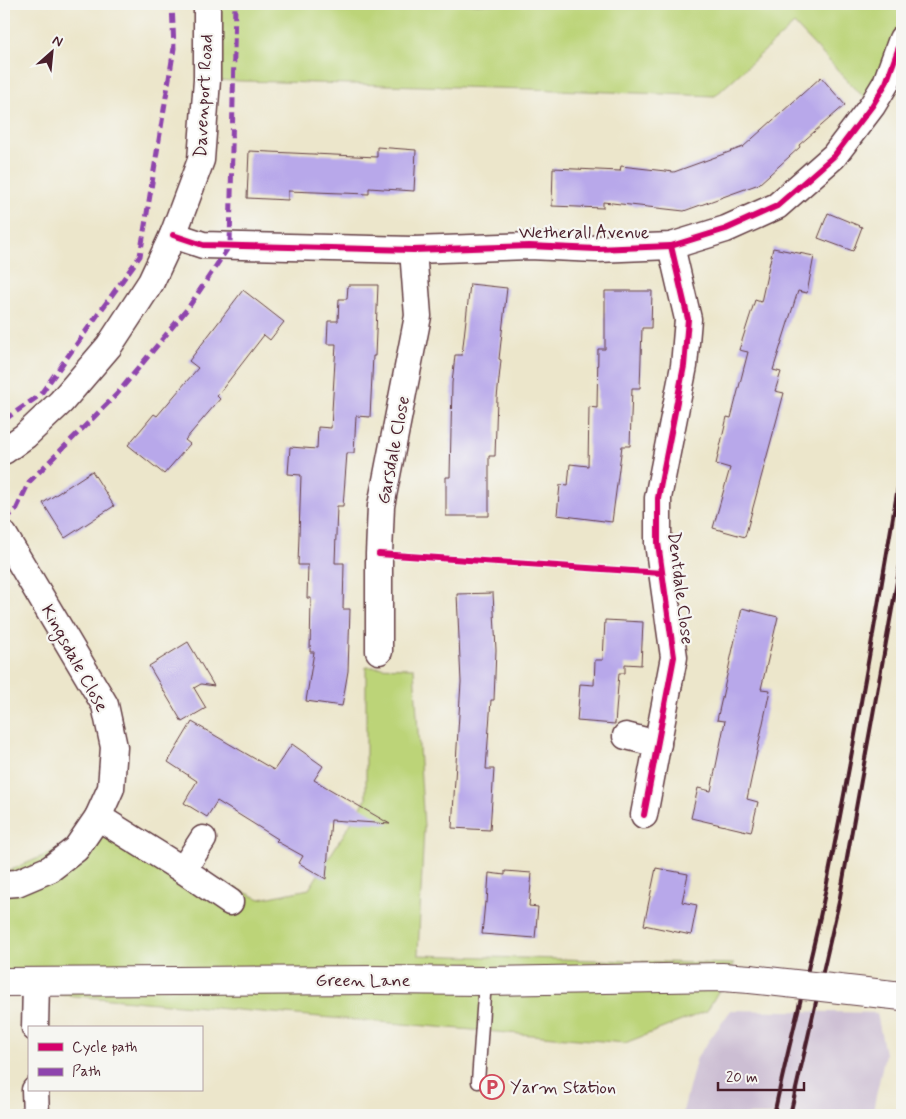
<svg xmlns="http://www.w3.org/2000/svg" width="906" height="1119" font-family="Mynerve,sans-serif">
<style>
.industrial{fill:#ccbed3}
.green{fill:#bcd478;stroke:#837a52}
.building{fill:#b8a8ea}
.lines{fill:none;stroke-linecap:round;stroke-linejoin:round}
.service-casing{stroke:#623d43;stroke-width:15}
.minor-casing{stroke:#623d43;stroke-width:29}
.secondary-casing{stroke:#623d43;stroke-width:30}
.service{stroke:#fff;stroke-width:12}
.minor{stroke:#fff;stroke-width:26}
.secondary{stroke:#fff;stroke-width:28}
.rail{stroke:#4a1f2b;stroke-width:4}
.secondary-bridge-casing{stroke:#623d43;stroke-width:30;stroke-linecap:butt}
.secondary-bridge{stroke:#fff;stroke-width:28}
.quiet{stroke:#8e44ad;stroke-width:5;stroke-dasharray:10 5;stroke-linecap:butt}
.cycleway-casing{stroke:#f6f6f2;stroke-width:9}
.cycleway{stroke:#d6006c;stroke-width:6}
.labels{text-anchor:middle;stroke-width:4.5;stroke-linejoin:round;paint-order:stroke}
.street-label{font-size:18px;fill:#4a1f2b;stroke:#f6f6f2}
.poi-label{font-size:18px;fill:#4a1f2b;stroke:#f6f6f2;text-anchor:start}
</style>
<rect width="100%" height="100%" fill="#f6f6f2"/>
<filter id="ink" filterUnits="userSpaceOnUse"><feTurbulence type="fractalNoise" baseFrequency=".02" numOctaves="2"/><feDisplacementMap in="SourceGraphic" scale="10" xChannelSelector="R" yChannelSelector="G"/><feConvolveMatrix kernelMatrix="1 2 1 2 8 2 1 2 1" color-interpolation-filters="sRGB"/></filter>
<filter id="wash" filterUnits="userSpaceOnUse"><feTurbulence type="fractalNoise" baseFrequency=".0096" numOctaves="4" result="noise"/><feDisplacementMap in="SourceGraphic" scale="20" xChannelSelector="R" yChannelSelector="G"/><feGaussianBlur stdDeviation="1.12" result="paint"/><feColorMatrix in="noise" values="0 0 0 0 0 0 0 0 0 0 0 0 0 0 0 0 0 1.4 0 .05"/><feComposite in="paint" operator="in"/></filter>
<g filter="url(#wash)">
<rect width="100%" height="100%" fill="#ece6cb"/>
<polygon class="industrial" points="731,1010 877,1013 885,1054 872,1115 682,1115 697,1057"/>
<g class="green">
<polygon points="206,4 902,4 902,39 872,106 794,24 715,96 530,89 207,80"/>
<polygon points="366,667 414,668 424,827 418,955 734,964 707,1011 625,1043 4,990 4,873 103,830 260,899 309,889 366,799"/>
</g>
<g id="blocks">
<g class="building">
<polygon points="821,77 845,105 799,145 800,147 759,184 684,211 603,202 603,208 552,206 553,168 620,171 621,166 674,172 743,147"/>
<polygon points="377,147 416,150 414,191 369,188 369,194 288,191 288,200 247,198 249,151 377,157"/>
<polygon points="828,213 862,227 853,251 818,238"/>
<polygon points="773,248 814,256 807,293 798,291 773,370 781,372 775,391 784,393 745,537 713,528 730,468 716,464 727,417 731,418 748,352 739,350 755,300 761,302"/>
<polygon points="470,284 507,288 499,359 501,360 497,398 495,456 489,456 489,516 446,516 446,477 450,477 452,383 455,355 462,355"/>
<polygon points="348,285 378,285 375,356 373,356 370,417 356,416 354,453 347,453 343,506 337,506 335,563 344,563 343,609 350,609 348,671 342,706 306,701 314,652 310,652 311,598 307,598 308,565 298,565 301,475 288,474 290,447 317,449 318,427 331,428 336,344 327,344 328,321 338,321 339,299 347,299"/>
<polygon points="243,290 284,322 270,340 264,335 217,396 220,399 185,440 190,444 164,474 128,445 154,414 157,416 198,368 189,361"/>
<polygon points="605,291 652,291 651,328 642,328 640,388 632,388 630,446 622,446 612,522 557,515 560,485 568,486 570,464 588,466 589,407 597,408 598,349 605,349"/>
<polygon points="92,471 114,506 65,538 43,503"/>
<polygon points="493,593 496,650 494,700 491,700 486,769 494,769 490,830 452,828 461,682 457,594"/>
<polygon points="742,608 778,617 761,689 770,690 747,799 758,802 751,832 691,818 698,788 711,791 725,721 717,720"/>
<polygon points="605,620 643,622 641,665 625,664 625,673 619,673 615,724 577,721 580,684 594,685 595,660 603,660"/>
<polygon points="188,642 214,686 201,684 194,688 206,708 182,722 149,666"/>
<polygon points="192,722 274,770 292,744 323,766 314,780 390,824 331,820 326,879 299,863 303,856 276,841 278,839 217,801 207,817 184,803 197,781 168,762"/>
<polygon points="656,868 688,874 682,902 697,905 691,935 644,925"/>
<polygon points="505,871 532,873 529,906 538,907 535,938 482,934 485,902 487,903 489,873 505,875"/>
</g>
</g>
</g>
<g filter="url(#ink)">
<use href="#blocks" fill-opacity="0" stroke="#623d43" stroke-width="1"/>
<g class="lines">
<defs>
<polyline id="service" points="478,1082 485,981"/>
<g id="minor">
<polyline points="173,235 203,245 413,250 529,246 597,249 671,246 726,229 777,206 834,156 872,106 886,83 902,39"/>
<polyline points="4,451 25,436 61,402 109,346 151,282 173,235 201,160 207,80 207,4"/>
<polyline points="4,535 105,705 114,747 111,788 98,817 76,849 50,869 17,883 4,884"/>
<polyline points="379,651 379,554 381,506 418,316 413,250"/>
<polyline points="626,736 658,744"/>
<polyline points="644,815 674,657 658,543 658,498 684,366 688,319 671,246"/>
<polyline points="98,817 183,870 230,902"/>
<polyline points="183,870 203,839"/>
<polyline points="35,1028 36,983"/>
<polyline points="35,1090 36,1115"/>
</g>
<g id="secondary">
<polyline points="4,982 376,980 485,981 722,977 750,979"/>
<polyline points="884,994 902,996"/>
</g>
</defs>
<use href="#service" class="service-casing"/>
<use href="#minor" class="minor-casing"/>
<use href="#secondary" class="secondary-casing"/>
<use href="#service" class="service"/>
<use href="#minor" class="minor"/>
<use href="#secondary" class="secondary"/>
<g class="rail">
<path d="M774,1115C789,1042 809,971 824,898C853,754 878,608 902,463"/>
<polyline points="790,1115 839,902 902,554"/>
</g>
<defs>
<polyline id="secondary-bridge" points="750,979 884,994"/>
</defs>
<use href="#secondary-bridge" class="secondary-bridge-casing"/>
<use href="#secondary-bridge" class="secondary-bridge"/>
<g class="quiet">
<polyline points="4,420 40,395 140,256 174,48 172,4"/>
<polyline points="4,520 16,510 29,482 117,394 188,308 230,245 235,4"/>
</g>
<defs>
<g id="cycleway">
<polyline points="173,235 203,245 413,250 529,246 597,249 671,246 726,229 777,206 834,156 872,106 886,83 902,39"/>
<polyline points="379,554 662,573"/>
<polyline points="644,815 674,657 658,543 658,498 684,366 688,319 671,246"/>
</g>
</defs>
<use href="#cycleway" class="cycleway-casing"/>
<use href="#cycleway" class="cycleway"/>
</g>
</g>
<defs>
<symbol id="parking-ring" viewBox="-11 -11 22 22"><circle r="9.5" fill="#f6f6f2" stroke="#d1495b" stroke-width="1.5"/><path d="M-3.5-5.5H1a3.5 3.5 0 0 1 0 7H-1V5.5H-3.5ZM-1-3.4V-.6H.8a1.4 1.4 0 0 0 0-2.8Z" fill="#d1495b"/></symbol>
</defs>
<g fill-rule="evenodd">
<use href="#parking-ring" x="478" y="1073" width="28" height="28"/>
</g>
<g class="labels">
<g class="street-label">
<text transform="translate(203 96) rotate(-87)" y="6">Davenport Road</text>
<text x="584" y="238">Wetherall Avenue</text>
<text transform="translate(393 450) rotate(-79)" y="6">Garsdale Close</text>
<text transform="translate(681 588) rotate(83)" y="6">Dentdale Close</text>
<text transform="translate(75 658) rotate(61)" y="6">Kingsdale Close</text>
<text x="363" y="986">Green Lane</text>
</g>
<g class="poi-label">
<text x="510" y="1093">Yarm Station</text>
</g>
</g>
<rect width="906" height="1119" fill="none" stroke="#f6f6f2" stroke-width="20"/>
<rect x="28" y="1026" width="175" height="65" fill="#f6f6f2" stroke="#b1a0a2"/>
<rect x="38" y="1043" width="25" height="8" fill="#d6006c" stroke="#b1a0a2"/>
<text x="72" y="1052" font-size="15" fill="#4a1f2b">Cycle path</text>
<rect x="38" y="1068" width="25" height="8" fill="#8e44ad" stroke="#b1a0a2"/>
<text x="72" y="1076" font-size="15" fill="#4a1f2b">Path</text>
<g transform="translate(52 52) rotate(27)" stroke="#f6f6f2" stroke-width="4" paint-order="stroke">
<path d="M0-4L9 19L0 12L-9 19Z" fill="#4a1f2b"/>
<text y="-8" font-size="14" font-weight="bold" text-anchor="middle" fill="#4a1f2b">N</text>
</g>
<path d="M718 1082v8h86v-8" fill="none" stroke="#4a1f2b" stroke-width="2.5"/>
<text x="726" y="1082" font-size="15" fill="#4a1f2b" stroke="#f6f6f2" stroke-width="4" paint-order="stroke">20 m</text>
</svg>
